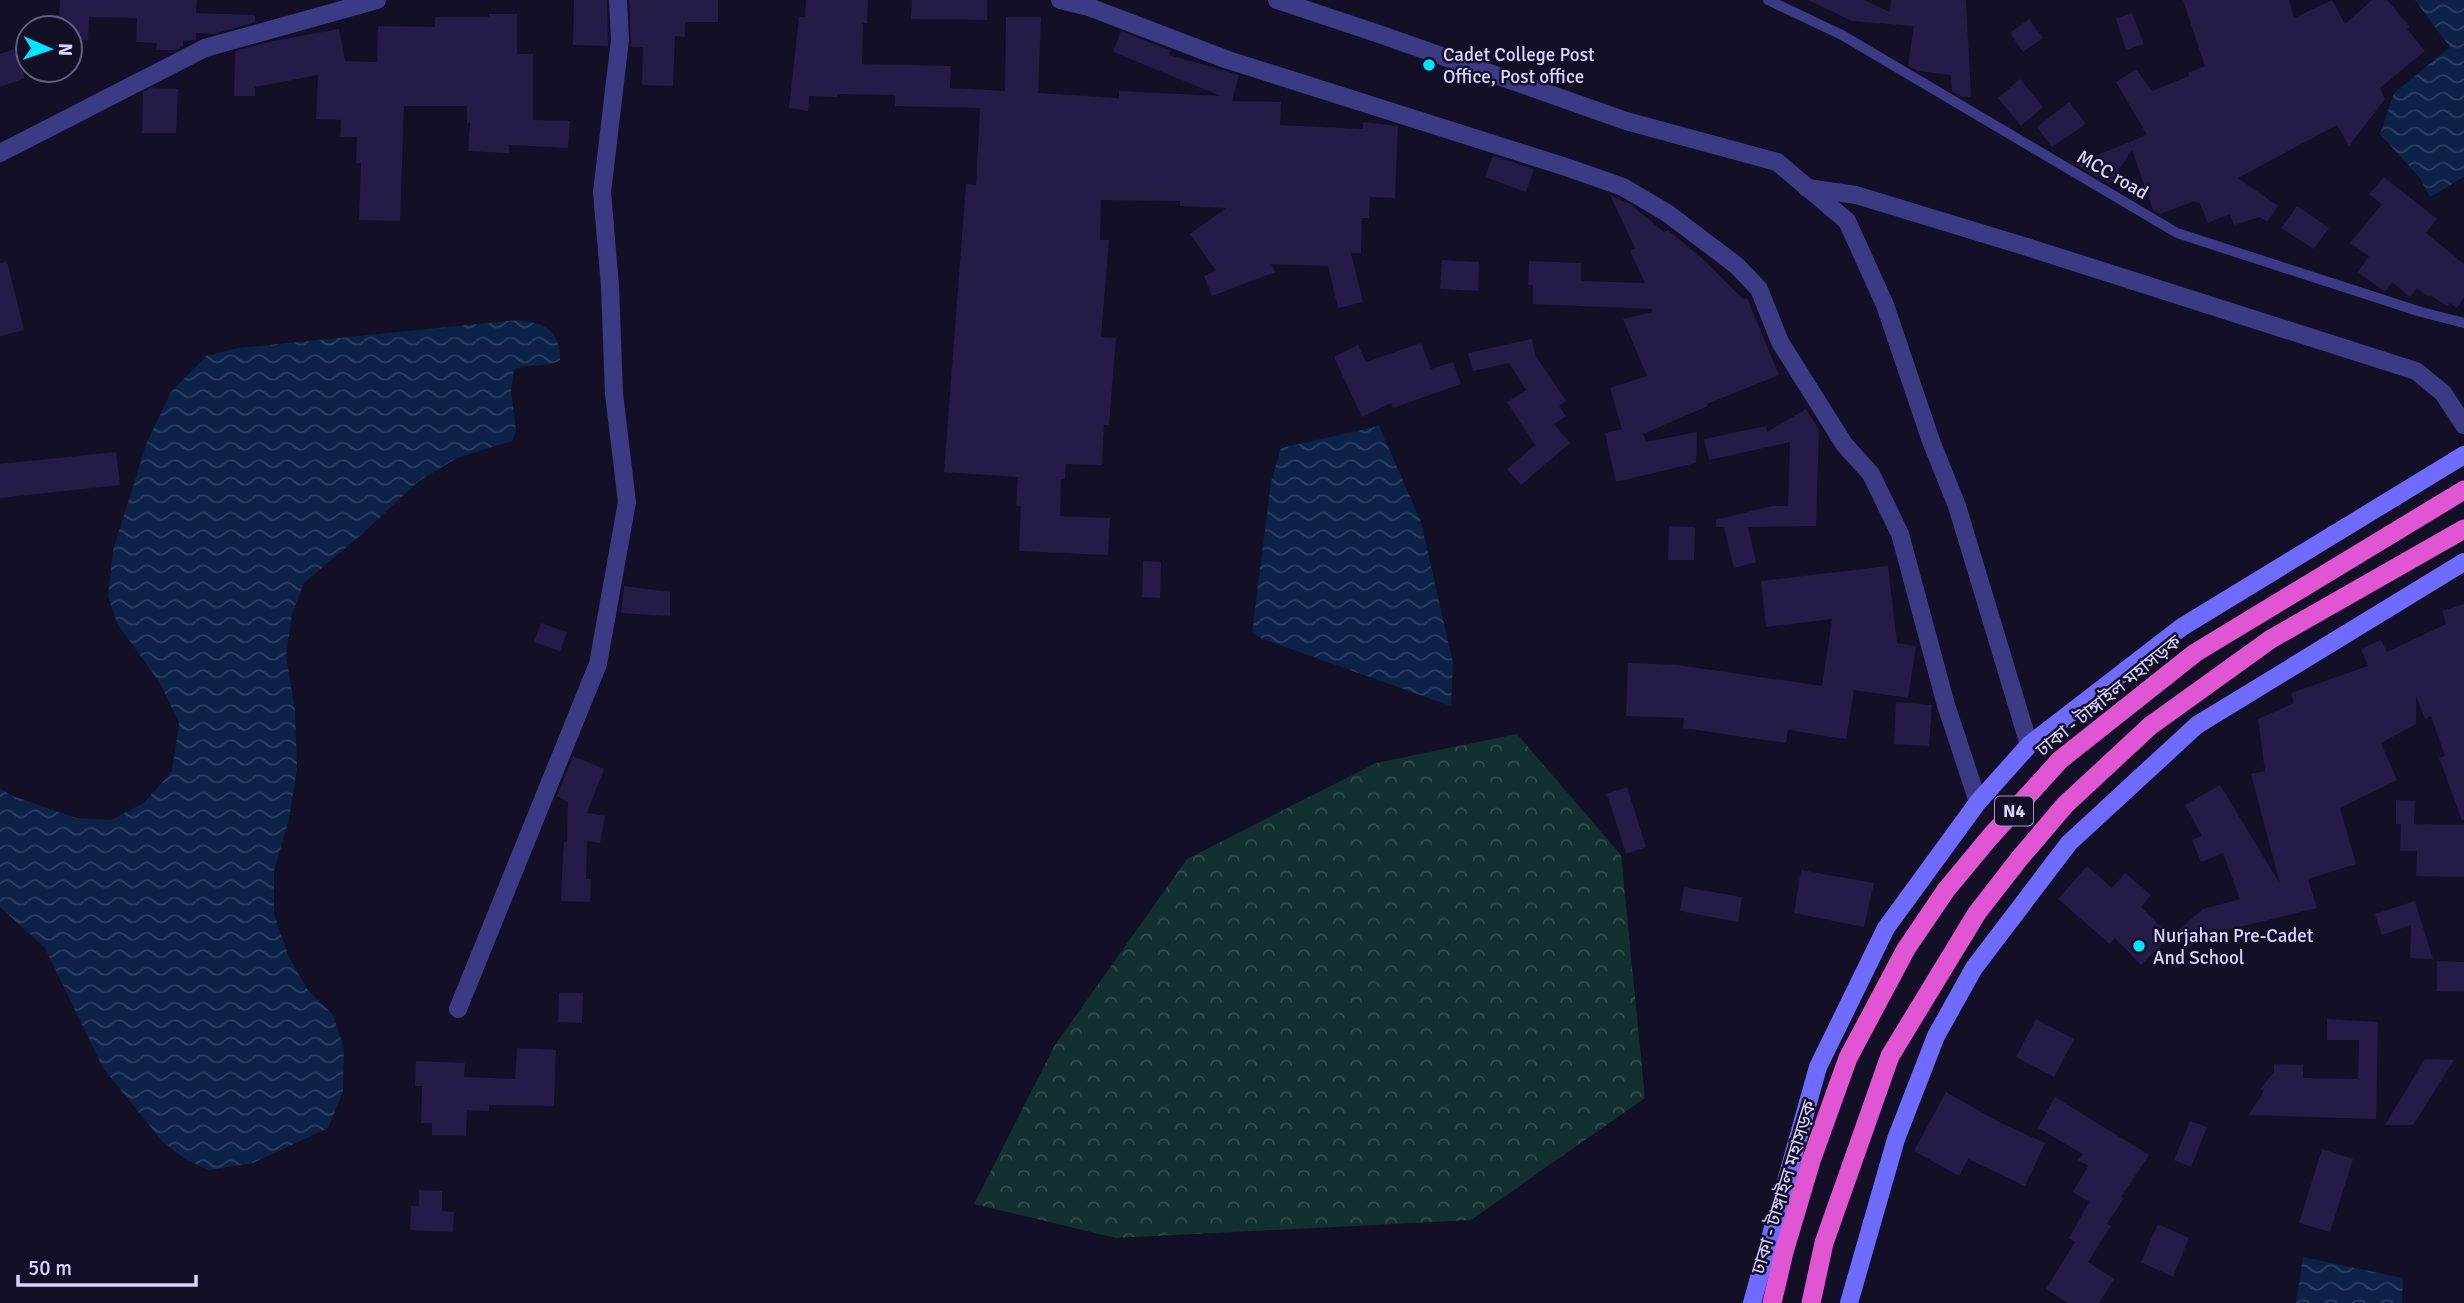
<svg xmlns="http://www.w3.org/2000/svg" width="2464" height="1303" font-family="Signika,'Noto Sans Bengali',sans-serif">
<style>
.park{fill:url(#park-crowns)}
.water{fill:url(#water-waves)}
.building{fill:#241b47}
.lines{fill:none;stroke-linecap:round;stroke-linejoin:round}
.service{stroke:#3d3a85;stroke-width:10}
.minor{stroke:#3d3a85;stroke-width:18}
.secondary{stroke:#6f6bff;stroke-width:18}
.trunk{stroke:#e055d1;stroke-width:19}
.poi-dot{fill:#00e5ff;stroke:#130f26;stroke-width:2.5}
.labels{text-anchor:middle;stroke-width:5;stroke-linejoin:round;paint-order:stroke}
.shield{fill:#130f26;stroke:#9e99be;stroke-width:2}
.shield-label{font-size:18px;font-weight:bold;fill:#d9d4ff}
.poi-label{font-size:19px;fill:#d9d4ff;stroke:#130f26;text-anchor:start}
.street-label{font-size:19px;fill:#d9d4ff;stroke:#130f26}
</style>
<defs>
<pattern id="park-crowns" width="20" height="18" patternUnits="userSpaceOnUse" patternTransform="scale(1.75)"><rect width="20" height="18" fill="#12302f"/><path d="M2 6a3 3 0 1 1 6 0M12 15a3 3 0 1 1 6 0" fill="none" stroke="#344d4e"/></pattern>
<pattern id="water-waves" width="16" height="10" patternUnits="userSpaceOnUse" patternTransform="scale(1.75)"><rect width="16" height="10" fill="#0c2248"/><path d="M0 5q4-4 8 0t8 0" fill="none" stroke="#2f4163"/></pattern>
</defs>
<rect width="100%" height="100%" fill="#130f26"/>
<polygon class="park" points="1517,734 1621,855 1645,1098 1471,1220 1116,1238 974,1204 1055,1045 1187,859 1376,763"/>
<g class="water">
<polygon points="2415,0 2464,0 2464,177 2430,197 2420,178 2380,134 2394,93 2450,47"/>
<path d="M517,320C543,322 561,330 560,360C546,369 529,362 514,370L511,390L516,431L512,441L457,458L419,481L362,534L304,583L292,614L286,656L295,711L297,769L289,819L274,871V914L288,955L307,989L333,1015L344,1048L343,1092L328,1128L253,1163L209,1170L186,1160L163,1142L103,1068L45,948L0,907V788L10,795L76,818L111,820L144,803L172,771L179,723L160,683L117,623L108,596L113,550L147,442L171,392L206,356L238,348Z"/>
<polygon points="1379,426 1421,522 1453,663 1451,706 1263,639 1252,633 1271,482 1281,448"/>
<polygon points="2303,1257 2403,1278 2402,1303 2296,1303"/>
</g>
<g class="building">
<polygon points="60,0 197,0 196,13 255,15 255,22 214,34 196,33 196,40 183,41 183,46 176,50 156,50 157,43 136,42 137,18 89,17 88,40 70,39 70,28 59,28"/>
<polygon points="574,0 607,0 608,46 573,45"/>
<polygon points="629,0 718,0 718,22 685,22 685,37 675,36 673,86 642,85 643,47 631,47"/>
<polygon points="806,0 868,0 867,23 863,23 862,64 951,66 950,88 1005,91 1006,17 1041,17 1038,93 1119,98 1119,91 1221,96 1113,52 1121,31 1171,51 1169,55 1239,75 1232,101 1281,102 1280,125 1363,129 1363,122 1398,126 1395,198 1370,197 1369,218 1362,218 1361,253 1351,253 1363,302 1338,308 1328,266 1271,264 1275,272 1212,296 1204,276 1216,271 1190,234 1226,208 1180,206 1180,201 1101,200 1100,240 1109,240 1101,337 1116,338 1109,425 1104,425 1102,465 1066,464 1065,479 1061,479 1060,516 1110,518 1108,555 1019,551 1021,506 1016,506 1018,477 944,472 966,184 976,185 980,108 895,106 895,95 837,94 837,97 809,96 808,111 789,108 799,17 805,17"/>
<polygon points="912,0 987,0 987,20 911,19"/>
<polygon points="1808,0 1864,0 1890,12 1891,0 1966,0 1971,97 1963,97 1952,91 1951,75 1918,71 1908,65 1914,26 1852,21"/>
<polygon points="2183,0 2289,0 2294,18 2332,0 2345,24 2372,0 2387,0 2410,27 2407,29 2425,51 2380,88 2385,99 2349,146 2337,125 2238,178 2278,206 2267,222 2260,217 2234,225 2230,214 2208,223 2199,202 2196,203 2195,201 2160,214 2153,210 2132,150 2109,184 2075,164 2147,135 2116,82 2136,69 2152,91 2189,76 2188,73 2205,66"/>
<polygon points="2132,13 2144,44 2126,50 2116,19"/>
<polygon points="489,14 517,14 517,54 533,54 533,120 570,121 568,148 509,145 509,153 468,151 470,123 467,123 467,106 404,106 400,221 359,220 361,163 356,163 357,137 340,137 341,120 316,119 318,75 255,87 255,96 234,96 235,51 273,41 339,29 345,61 377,62 378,26 435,27 435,17 489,17"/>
<polygon points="2029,19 2043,38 2023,52 2010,33"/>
<polygon points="14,49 25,78 0,87 0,54"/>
<polygon points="2020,79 2043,107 2021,126 1998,98"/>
<polygon points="152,88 178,89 176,133 142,133 143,92"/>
<polygon points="2069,102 2086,124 2052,147 2037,127"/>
<polygon points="1493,156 1534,169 1526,192 1485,177"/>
<polygon points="2384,177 2437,219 2426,233 2464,264 2464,297 2457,308 2450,303 2447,306 2430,295 2429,297 2417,288 2410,297 2392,282 2385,292 2358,272 2369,256 2350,243 2382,204 2369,194"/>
<polygon points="1610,195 1630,204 1664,232 1668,230 1704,260 1743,299 1747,298 1779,375 1707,404 1708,406 1643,434 1646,442 1697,432 1696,463 1616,482 1605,433 1622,429 1610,388 1647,376 1623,319 1652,312 1652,309 1533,304 1533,285 1528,285 1529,261 1581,263 1581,281 1645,283 1630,251 1635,248"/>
<polygon points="2297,206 2329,228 2314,249 2281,228"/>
<polygon points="1442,260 1479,262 1478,291 1440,289"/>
<polygon points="7,262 24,330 0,336 0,263"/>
<polygon points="1532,339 1535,355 1566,401 1559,406 1566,416 1554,424 1570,443 1521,485 1507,469 1535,445 1507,402 1526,390 1509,363 1473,371 1468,353"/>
<polygon points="1421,343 1431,369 1453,362 1461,384 1393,408 1391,403 1362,417 1334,357 1358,345 1366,362"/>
<polygon points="1806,409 1819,430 1816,526 1748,527 1756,562 1734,568 1724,527 1716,527 1716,520 1772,506 1788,506 1790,442 1709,460 1704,439 1766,426 1767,432"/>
<polygon points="116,452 120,485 0,498 0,464"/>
<polygon points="1669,526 1695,527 1694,560 1668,560"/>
<polygon points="1143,561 1161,562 1160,598 1142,597"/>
<polygon points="1888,566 1897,643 1916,646 1908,698 1854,690 1846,739 1788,730 1786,743 1683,728 1684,718 1626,716 1628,663 1678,665 1822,686 1832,619 1766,627 1761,581"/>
<polygon points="624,586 670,592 670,616 621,613"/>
<polygon points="2464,604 2464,820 2462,820 2439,758 2445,756 2431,716 2425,719 2416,696 2416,724 2381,743 2397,780 2340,808 2356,864 2308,879 2317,908 2203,936 2188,949 2175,933 2203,909 2240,899 2223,853 2201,862 2192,840 2202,836 2185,805 2220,785 2280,884 2251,774 2265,771 2258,719 2294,703 2291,693 2368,666 2361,649 2381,640 2387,652 2446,624 2442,611"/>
<polygon points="541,623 567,632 560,651 534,642"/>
<polygon points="1896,702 1932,705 1929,746 1894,744"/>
<polygon points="573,756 604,769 587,813 605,816 600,843 587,841 586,879 591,879 590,902 561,901 563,855 564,842 567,842 568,802 557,796"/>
<polygon points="1627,787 1646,847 1626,854 1607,794"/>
<polygon points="2396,800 2415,801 2414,824 2464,825 2464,877 2416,876 2417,851 2400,851 2401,824 2396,824"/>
<polygon points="2087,866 2112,888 2125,873 2151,895 2141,907 2170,936 2141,965 2115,938 2110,944 2058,899"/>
<polygon points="1801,870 1874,883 1864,927 1794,913"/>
<polygon points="1684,887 1742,897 1738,922 1680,911"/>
<polygon points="2415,901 2421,921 2433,959 2410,958 2411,925 2382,935 2375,914"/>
<polygon points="2437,961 2464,962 2464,992 2437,991"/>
<polygon points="559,993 583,993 582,1023 558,1022"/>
<polygon points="2036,1019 2074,1039 2054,1077 2016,1057"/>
<polygon points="2327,1019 2378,1022 2376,1119 2249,1115 2264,1091 2260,1089 2274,1072 2274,1064 2303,1065 2303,1078 2358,1079 2359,1040 2327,1040"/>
<polygon points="517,1048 556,1050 554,1106 489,1105 489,1111 467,1110 466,1136 432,1135 432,1123 421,1123 422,1086 415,1086 416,1061 465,1063 464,1077 515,1079"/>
<polygon points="2425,1059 2454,1060 2413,1125 2385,1125"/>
<polygon points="1946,1092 1999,1122 2045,1143 2025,1186 1968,1159 1959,1176 1914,1151"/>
<polygon points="2055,1097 2149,1155 2121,1197 2124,1198 2107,1224 2111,1226 2088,1262 2114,1279 2099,1303 2068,1303 2046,1289 2075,1242 2069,1238 2089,1202 2073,1192 2088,1166 2078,1160 2083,1154 2038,1128"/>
<polygon points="2190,1121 2207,1127 2191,1167 2174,1160"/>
<polygon points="2322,1149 2353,1159 2330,1232 2299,1223"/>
<polygon points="419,1190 442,1191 442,1211 454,1212 453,1232 410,1230 411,1206 419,1206"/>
<polygon points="2158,1224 2189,1238 2173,1277 2141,1262"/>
</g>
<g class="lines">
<polyline class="service" points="1768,0 1842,35 2177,233 2421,312 2464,323"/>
<g class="minor">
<polyline points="1060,0 1089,7 1228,60 1566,167 1623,187 1667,213 1736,265 1759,289 1780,342 1844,444 1871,474 1900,534 1946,705 1978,802"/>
<polyline points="1277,0 1379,34 1626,121 1777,162 1847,221 1885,305 1931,441 1957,506 2029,745"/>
<polyline points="0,153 205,48 377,0"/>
<polyline points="1807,188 1856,195 2027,247 2416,371 2443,393 2464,425"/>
<polyline points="458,1009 598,664 627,502 614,394 610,286 602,192 620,40 618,0"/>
</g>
<g class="secondary">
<polyline points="1752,1303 1818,1067 1886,928 1978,802 2029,745 2182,627 2464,455"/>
<polyline points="1849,1303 1896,1139 1936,1036 1974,968 2069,843 2197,725 2464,562"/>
</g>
<g class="trunk">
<polyline points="1772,1303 1784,1252 1811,1161 1848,1058 1906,949 1946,890 1990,837 2060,760 2195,653 2464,490"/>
<polyline points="1811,1303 1824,1243 1890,1056 1977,913 2019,859 2065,805 2150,726 2271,639 2464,529"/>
</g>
</g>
<g class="poi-dot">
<circle cx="1429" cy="65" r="7"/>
<circle cx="2139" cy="946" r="7"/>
</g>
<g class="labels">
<rect class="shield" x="1995" y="796.5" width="38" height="29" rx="5"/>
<g class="shield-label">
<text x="2014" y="817">N4</text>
</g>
<g class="poi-label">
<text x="1443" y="61">Cadet College Post<tspan x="1443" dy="22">Office, Post office</tspan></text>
<text x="2153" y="942">Nurjahan Pre-Cadet<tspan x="2153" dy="22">And School</tspan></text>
</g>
<g class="street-label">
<text transform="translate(2113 174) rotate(30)" y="7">MCC road</text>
<text transform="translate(2108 695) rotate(-39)" y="7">ঢাকা - টাঙ্গাইল মহাসড়ক</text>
<text transform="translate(1783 1187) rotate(-73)" y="7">ঢাকা - টাঙ্গাইল মহাসড়ক</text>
</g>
</g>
<g transform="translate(49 49) rotate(92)"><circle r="33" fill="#130f26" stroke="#625e7d" stroke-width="2"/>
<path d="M0-5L12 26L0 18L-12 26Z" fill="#00e5ff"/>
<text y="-10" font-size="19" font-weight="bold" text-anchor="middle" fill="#d9d4ff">N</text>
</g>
<path d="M18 1275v10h178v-10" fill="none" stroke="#d9d4ff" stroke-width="3.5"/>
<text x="28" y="1275" font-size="21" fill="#d9d4ff" stroke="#130f26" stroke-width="5" paint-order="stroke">50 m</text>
</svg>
